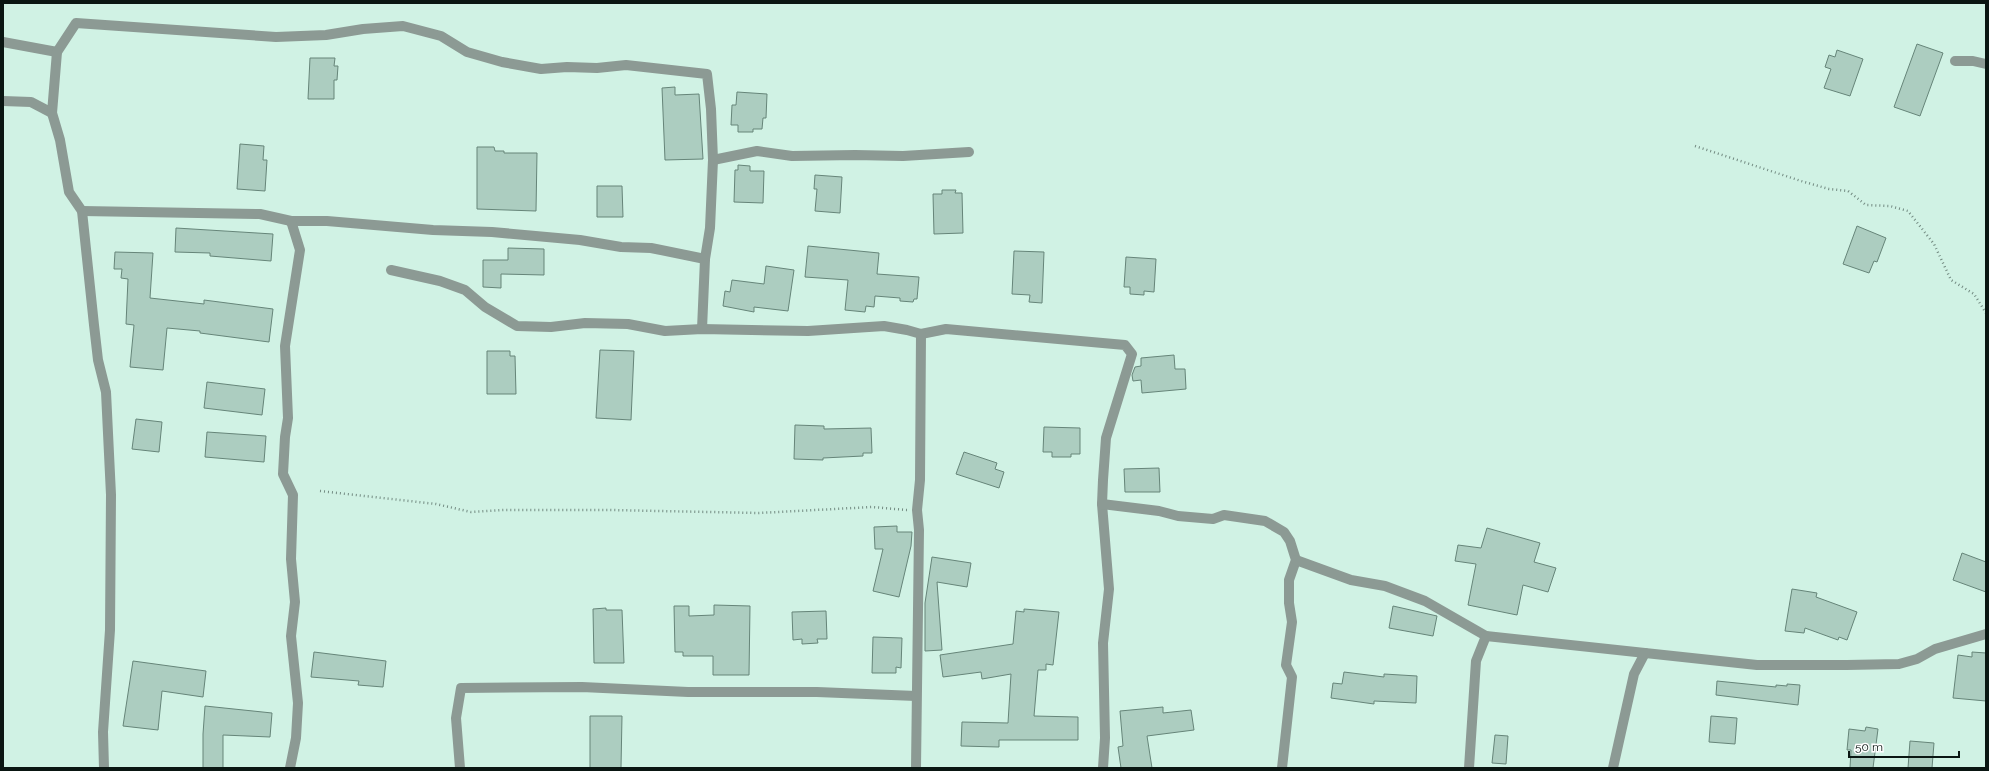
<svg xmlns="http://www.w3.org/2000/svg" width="1989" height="771" font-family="Raleway,sans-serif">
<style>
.building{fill:#accdc0;stroke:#668579}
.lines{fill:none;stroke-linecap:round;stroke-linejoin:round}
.path{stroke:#738b82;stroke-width:2.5;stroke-dasharray:1 3;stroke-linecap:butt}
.minor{stroke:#8c9a94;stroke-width:10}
</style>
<rect width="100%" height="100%" fill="#d0f2e4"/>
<g class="building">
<polygon points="1917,44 1943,53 1920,116 1894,107"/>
<polygon points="1837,50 1863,59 1850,96 1824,88 1831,69 1825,67 1829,55 1835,57"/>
<polygon points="310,58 335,58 334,66 338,66 337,80 334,80 334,99 308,99"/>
<polygon points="675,87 675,95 699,94 703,159 665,160 662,88"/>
<polygon points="737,92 767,94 766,118 763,118 762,129 753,129 753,132 738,132 738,125 731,125 732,105 736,105"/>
<polygon points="240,144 264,146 263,160 267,160 265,191 237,189"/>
<polygon points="477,147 494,147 495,151 504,151 504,153 537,153 536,211 477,209"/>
<polygon points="738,165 750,166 750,171 764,171 763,203 734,202 735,170 738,170"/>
<polygon points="815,175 842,177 840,213 815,211 817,189 814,189"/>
<polygon points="597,186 622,186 623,217 597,217"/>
<polygon points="942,190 956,190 955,193 962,193 963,233 934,234 933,194 942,194"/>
<polygon points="1857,226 1886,238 1877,262 1874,261 1869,273 1843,264"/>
<polygon points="176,228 273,234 271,261 210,256 210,253 175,252"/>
<polygon points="808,246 879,253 877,274 919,277 917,299 914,299 913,302 900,301 900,298 875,296 874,307 866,306 865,312 845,310 848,280 805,277"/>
<polygon points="508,248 544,249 544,275 501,274 501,288 483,287 483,260 508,260"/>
<polygon points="1014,251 1044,252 1042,303 1029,302 1030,295 1012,294"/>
<polygon points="115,252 153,253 150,298 204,304 204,300 273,309 269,342 200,333 200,331 167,328 163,370 130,367 134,325 126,324 128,279 121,278 122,269 114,269"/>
<polygon points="1126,257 1156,259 1154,292 1144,291 1144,295 1130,294 1130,287 1124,287"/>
<polygon points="766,266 794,270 788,311 754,307 754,312 723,306 725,291 730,292 732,280 764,284"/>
<polygon points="600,350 634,351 631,420 596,418"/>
<polygon points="487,351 510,351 510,356 515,356 516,394 487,394"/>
<polygon points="1174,355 1175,369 1185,369 1186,389 1142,393 1141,380 1133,381 1132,375 1135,367 1141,366 1141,358"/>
<polygon points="207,382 265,389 262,415 204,408"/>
<polygon points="136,419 162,422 159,452 132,449"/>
<polygon points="795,425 824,426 824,429 871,428 872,453 863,453 863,456 823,458 823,460 794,459"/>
<polygon points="1044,427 1080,428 1080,454 1071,454 1071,457 1052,457 1052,452 1043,452"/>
<polygon points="207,432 266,436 264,462 205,457"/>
<polygon points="964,452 997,463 995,469 1004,472 999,488 956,474"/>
<polygon points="1159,468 1160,492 1125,492 1124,469"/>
<polygon points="897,526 897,532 912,532 911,546 899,597 873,591 883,549 875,549 874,527"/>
<polygon points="1487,528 1540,543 1534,562 1556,568 1548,592 1523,585 1517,615 1468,605 1476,564 1455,561 1458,545 1481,548"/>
<polygon points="1962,553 1986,562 1986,592 1953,580"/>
<polygon points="932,557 971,563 967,587 937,582 942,650 925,651 925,603"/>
<polygon points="1792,589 1817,593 1816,597 1857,612 1847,640 1839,637 1838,640 1805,628 1804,633 1785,631"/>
<polygon points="714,605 750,606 749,675 713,675 713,656 683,656 683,652 675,652 674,606 689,606 689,616 714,615"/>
<polygon points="1393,606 1437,616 1433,636 1389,628"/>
<polygon points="606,608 606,610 622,610 624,663 594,663 593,609"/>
<polygon points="1024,609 1059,612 1053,665 1046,664 1046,670 1038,670 1034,716 1078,717 1078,740 999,740 999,747 961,746 962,722 1008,723 1011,674 982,679 981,672 943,677 940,655 1013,644 1016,611 1024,612"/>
<polygon points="826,611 827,639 817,639 818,643 802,644 802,639 793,640 792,612"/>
<polygon points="873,637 902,638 901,668 896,667 896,673 872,673"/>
<polygon points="314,652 386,661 383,687 358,685 359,681 311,677"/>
<polygon points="1972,652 1986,653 1986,701 1953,698 1958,655 1972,657"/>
<polygon points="133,661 206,671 203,697 162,691 158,730 123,726"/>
<polygon points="1344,672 1384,677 1384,674 1417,676 1416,703 1374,701 1374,704 1331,698 1333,683 1342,684"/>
<polygon points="1717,681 1776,687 1776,685 1787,686 1787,684 1800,685 1798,705 1716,695"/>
<polygon points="205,706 272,713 270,737 223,735 223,768 203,768 203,734"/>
<polygon points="1163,707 1163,713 1191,710 1194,730 1147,736 1152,768 1121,768 1118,747 1123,746 1120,711"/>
<polygon points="590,716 622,716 621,768 590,768"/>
<polygon points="1711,716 1737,718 1735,744 1709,742"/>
<polygon points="1866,727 1878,729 1873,768 1850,768 1851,750 1847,750 1849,729 1865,731"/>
<polygon points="1495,735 1508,736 1506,764 1492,763"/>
<polygon points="1910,741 1934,743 1932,768 1908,768"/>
</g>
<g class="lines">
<g class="path">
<polyline points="1695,146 1801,181 1829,189 1848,191 1866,205 1890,206 1908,211 1934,244 1951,280 1974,294 1986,313"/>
<polyline points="320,491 436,504 471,512 504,510 610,510 759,513 872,507 907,510"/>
</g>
<g class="minor">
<polyline points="3,42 57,52"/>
<polyline points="1955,61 1973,61 1986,64"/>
<polyline points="3,101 31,102 52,113"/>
<polyline points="713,160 757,151 792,156 855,155 903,156 969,152"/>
<polyline points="82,211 260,214 291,221 327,221 433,230 492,232 580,240 621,247 651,248 705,259"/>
<polyline points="391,270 440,281 465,290 485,307 517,326 551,327 585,323 628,324 665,331 702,329 808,331 884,326 907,330 921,334 946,329 1125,345 1132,354 1106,438 1103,480 1102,504 1109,589 1103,643 1105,738 1103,768"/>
<polyline points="1102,504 1159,511 1178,516 1213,519 1224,515 1265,521 1284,532 1290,541 1296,560 1289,580 1289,603 1292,622 1286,665 1292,677 1282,768"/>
<polyline points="1296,560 1351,580 1385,586 1425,601 1486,636 1757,665 1847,665 1899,664 1917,659 1935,649 1986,634"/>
<polyline points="104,768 103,732 110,630 111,495 106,392 98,360 94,325 82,211 69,192 60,140 52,113 57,52 76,23 276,37 326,35 363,29 403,26 441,36 467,52 502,62 541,69 567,67 597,68 626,65 707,74 711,109 713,160 710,228 705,259 702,329"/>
<polyline points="290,768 296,738 298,703 291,636 295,602 291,559 293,495 283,474 285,437 288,418 285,346 300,250 291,221"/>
<polyline points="460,768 456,718 461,688 582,687 688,692 817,692 916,696"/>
<polyline points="916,768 919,530 917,510 920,480 921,334"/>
<polyline points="1469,768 1476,661 1486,636"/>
<polyline points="1613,768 1634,674 1645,653"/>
</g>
</g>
<rect width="1989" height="771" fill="none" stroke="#0a1612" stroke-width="8"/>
<path d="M1849 751v6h110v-6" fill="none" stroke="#0a1612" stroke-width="2"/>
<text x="1855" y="751" font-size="12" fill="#0a1612" stroke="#ffffff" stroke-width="3" paint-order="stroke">50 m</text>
</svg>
